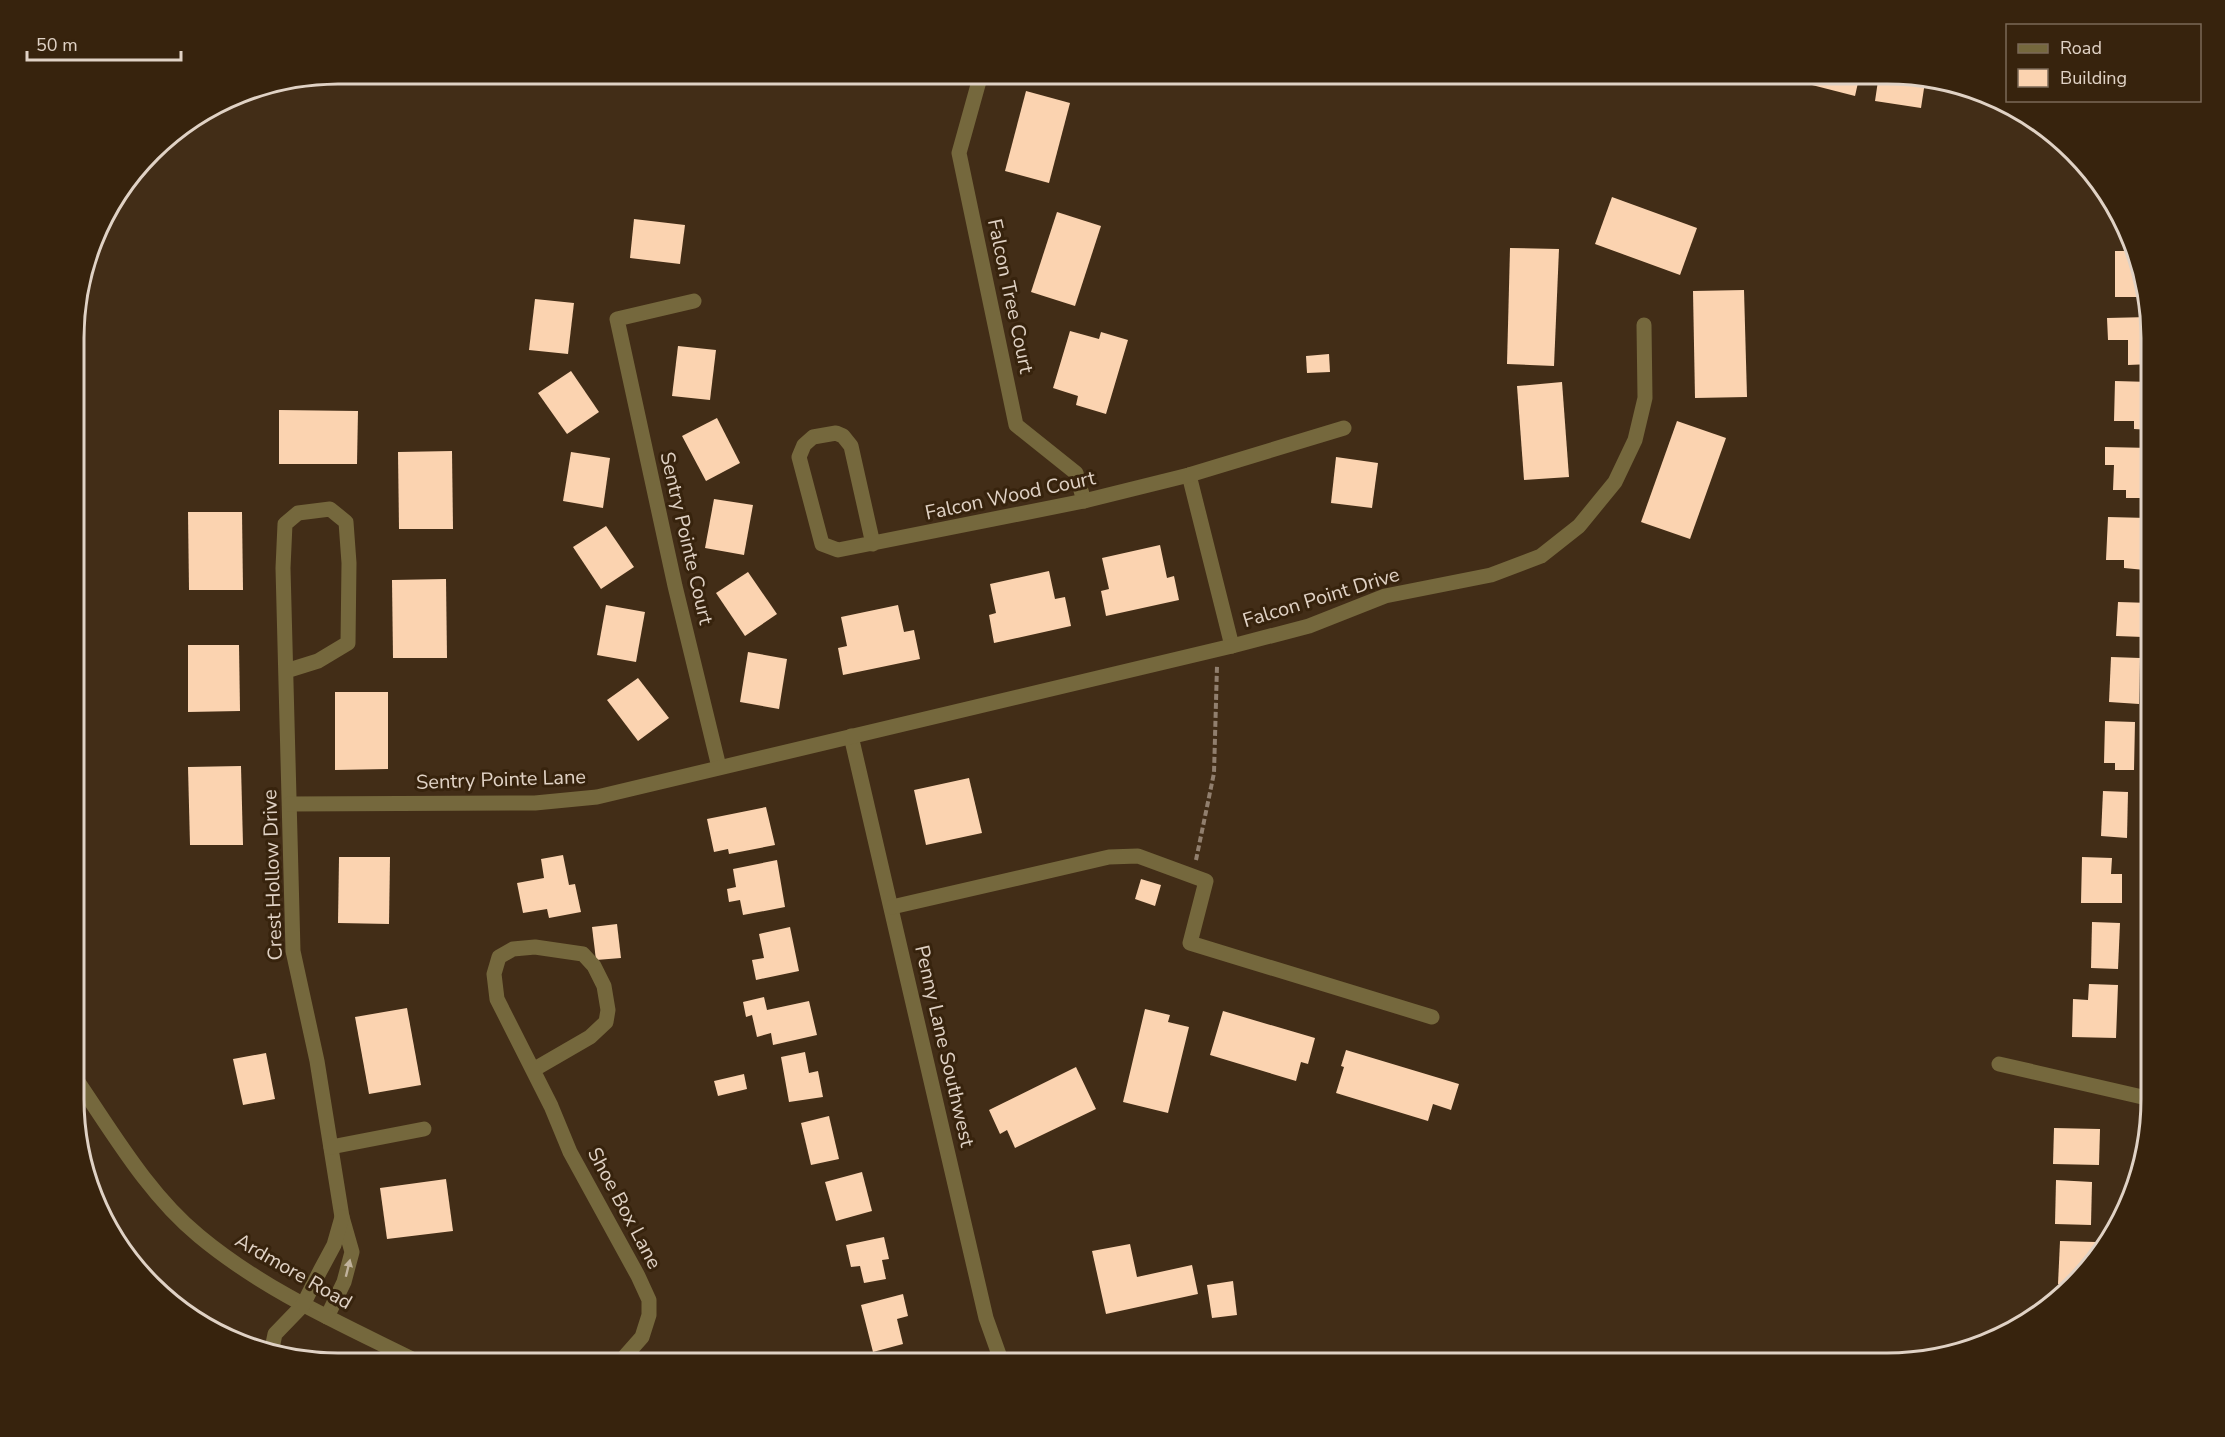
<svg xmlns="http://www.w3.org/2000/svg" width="2225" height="1437" font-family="'Nunito Sans',sans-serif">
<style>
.building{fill:#fbd3b0}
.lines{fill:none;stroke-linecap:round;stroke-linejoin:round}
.path{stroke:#917f6e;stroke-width:4;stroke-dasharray:6 3;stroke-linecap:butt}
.minor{stroke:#75683d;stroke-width:15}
.oneway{fill:#c0b29c}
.labels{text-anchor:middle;stroke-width:6;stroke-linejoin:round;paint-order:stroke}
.street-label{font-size:20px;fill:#e0d2c5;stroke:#37230d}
.rim{fill:none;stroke:#e0d2c5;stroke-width:3}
</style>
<rect width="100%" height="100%" fill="#422d17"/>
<g class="building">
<polygon points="1816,74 1860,74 1855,96 1812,85"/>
<polygon points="1879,74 1906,76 1906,79 1925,82 1921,108 1875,101"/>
<polygon points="1026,91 1070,103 1049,183 1005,171"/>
<polygon points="1612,197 1697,228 1680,275 1595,244"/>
<polygon points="2110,199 2116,206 2121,220 2110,220"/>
<polygon points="1057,212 1101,226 1075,306 1031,292"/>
<polygon points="634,219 685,225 680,264 630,258"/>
<polygon points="1510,248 1559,249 1554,366 1507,364"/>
<polygon points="2115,251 2130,251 2144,297 2115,297"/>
<polygon points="1744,290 1747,397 1695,398 1693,291"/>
<polygon points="535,299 574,303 568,354 529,350"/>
<polygon points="2149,317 2151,364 2128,365 2128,340 2108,340 2107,318"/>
<polygon points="1070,331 1099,339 1101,332 1128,340 1106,414 1076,405 1078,396 1053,388"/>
<polygon points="678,346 716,350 710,400 672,396"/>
<polygon points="1329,354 1330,372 1307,373 1306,356"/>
<polygon points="571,371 599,412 567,434 538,393"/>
<polygon points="2115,381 2151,382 2151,430 2134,429 2134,421 2114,421"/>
<polygon points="1562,382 1569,477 1524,480 1517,386"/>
<polygon points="279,410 358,411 357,464 279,464"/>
<polygon points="717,418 740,463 706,481 682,436"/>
<polygon points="1677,421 1726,438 1690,539 1641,522"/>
<polygon points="2105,447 2151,448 2151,498 2126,498 2126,490 2113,490 2114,465 2105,465"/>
<polygon points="452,451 453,529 399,529 398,452"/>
<polygon points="571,452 610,458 603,508 563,501"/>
<polygon points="1336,457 1378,463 1372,508 1331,503"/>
<polygon points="714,499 753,505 744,555 705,548"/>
<polygon points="188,512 242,512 243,590 189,590"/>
<polygon points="2108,517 2148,518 2145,570 2124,568 2124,560 2106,560"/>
<polygon points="606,526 634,567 601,589 573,547"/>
<polygon points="1160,545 1167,578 1174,576 1179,600 1106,616 1101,591 1109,589 1102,558"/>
<polygon points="1049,571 1055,599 1065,597 1071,626 994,643 989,615 996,613 990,584"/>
<polygon points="748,572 777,614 745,636 716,593"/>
<polygon points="446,579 447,658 393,658 392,580"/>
<polygon points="2118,602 2151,603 2150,624 2143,624 2143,637 2116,636"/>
<polygon points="606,605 645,612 636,662 597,655"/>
<polygon points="898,605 904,632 914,630 920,659 843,675 838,648 847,646 841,617"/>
<polygon points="188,645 239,645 240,711 188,712"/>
<polygon points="748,652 787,659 779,709 740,702"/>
<polygon points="2111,657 2140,658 2139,704 2109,702"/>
<polygon points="638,678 669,718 638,741 607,700"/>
<polygon points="335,692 388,692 388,769 335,770"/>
<polygon points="2105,721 2135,722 2134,770 2115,770 2115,763 2104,763"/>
<polygon points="241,766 243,845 190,845 188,767"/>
<polygon points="969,778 982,833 926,845 914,790"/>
<polygon points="2103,791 2128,792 2127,838 2101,836"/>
<polygon points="766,807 775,845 729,854 728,849 714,852 707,819"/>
<polygon points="563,855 569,885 575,884 581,912 549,918 547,909 523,913 517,883 544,878 541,859"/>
<polygon points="339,857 390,857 389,924 338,923"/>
<polygon points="2082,857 2112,858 2111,874 2122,874 2122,903 2081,903"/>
<polygon points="777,860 785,907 743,915 740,900 729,902 727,889 736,887 733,869"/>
<polygon points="1141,879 1161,885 1155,906 1135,899"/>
<polygon points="2092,922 2120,923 2118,969 2091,968"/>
<polygon points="617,924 621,958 596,960 592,927"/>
<polygon points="790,927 799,971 756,980 752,960 764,958 759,934"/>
<polygon points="2089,984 2118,985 2116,1038 2072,1037 2073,999 2088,1000"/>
<polygon points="764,997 767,1010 809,1001 817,1035 773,1045 771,1033 757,1037 752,1015 746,1017 743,1002"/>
<polygon points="407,1008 421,1085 369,1094 355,1017"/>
<polygon points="1145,1009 1170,1015 1168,1022 1189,1027 1168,1113 1123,1102"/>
<polygon points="1223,1011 1315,1038 1308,1064 1301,1062 1296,1081 1210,1055"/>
<polygon points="1346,1050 1459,1084 1451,1110 1433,1104 1428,1121 1336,1093 1344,1067 1341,1066"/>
<polygon points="805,1052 809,1073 818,1071 823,1097 789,1102 781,1057"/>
<polygon points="266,1053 275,1099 243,1105 233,1059"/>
<polygon points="1076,1067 1096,1109 1015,1148 1007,1130 1000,1134 989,1110"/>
<polygon points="744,1074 747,1089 718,1096 714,1081"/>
<polygon points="829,1116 839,1159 811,1165 801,1123"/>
<polygon points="2054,1128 2100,1129 2099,1165 2053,1164"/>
<polygon points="862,1172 872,1211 836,1221 825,1182"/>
<polygon points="446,1179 453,1231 387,1239 380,1188"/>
<polygon points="2056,1180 2092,1182 2091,1225 2055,1224"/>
<polygon points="884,1237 889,1259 882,1260 886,1279 864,1283 860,1266 851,1267 846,1245"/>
<polygon points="2060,1241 2096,1242 2095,1257 2066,1284 2058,1284"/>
<polygon points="1130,1244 1137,1277 1192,1265 1198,1294 1106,1314 1092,1251"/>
<polygon points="1233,1281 1237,1315 1212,1318 1207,1285"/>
<polygon points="903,1294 908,1316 897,1319 903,1344 873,1352 861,1305"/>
</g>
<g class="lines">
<polyline class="path" points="1196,860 1214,773 1217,666"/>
<g class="minor">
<polyline points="981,74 959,153 1016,425 1076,473 1084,501"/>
<polyline points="694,301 617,319 675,586 719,767"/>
<polyline points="1189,475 1232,646"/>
<polyline points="873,544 851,446 843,436 836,433 813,437 804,445 799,457 822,544 838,550 1084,501 1189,475 1344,428"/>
<polyline points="286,671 318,661 348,643 349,563 346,522 330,509 298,513 285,524 283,568 293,951 317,1061 342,1217 352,1252 344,1282 327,1317"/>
<polyline points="851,736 986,1318 1002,1363"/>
<polyline points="290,804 535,803 597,797 1232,646 1309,626 1385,596 1491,575 1541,556 1579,526 1615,482 1635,440 1645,398 1644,325"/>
<polyline points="892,907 1109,857 1138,856 1206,881 1190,943 1432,1017"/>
<polyline points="1999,1064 2151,1099"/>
<polyline points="533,1070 590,1037 606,1022 608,1010 604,986 594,966 583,954 535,947 513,949 499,957 494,974 497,999 551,1106 570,1152 638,1276 649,1300 649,1315 642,1337 619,1363"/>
<path d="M76,1079C113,1133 148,1194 199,1236C265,1291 344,1325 420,1363"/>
<polyline points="2148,1131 2151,1093"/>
<polyline points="331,1147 424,1129"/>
<polyline points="271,1353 275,1334 303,1305 320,1271 334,1245 342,1217"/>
</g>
</g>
<defs><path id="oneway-solid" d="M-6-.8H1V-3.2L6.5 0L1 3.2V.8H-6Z" transform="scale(1.5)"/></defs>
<use class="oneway" href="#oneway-solid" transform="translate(348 1268) rotate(-76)"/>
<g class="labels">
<g class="street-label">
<text transform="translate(1011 296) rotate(78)" y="7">Falcon Tree Court</text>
<text transform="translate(1010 495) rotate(-12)" y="7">Falcon Wood Court</text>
<text transform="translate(687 538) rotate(77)" y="7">Sentry Pointe Court</text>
<text transform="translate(1321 597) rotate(-17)" y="7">Falcon Point Drive</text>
<text transform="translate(501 779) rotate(-2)" y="7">Sentry Pointe Lane</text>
<text transform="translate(272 875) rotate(-92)" y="7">Crest Hollow Drive</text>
<text transform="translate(945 1046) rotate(77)" y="7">Penny Lane Southwest</text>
<text transform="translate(625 1208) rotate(62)" y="7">Shoe Box Lane</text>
<text transform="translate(294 1271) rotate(30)" y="7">Ardmore Road</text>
</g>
</g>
<path d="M0 0H2225V1437H0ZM338 84H1887A254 254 0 0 1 2141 338V1099A254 254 0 0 1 1887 1353H338A254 254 0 0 1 84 1099V338A254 254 0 0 1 338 84Z" fill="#37230d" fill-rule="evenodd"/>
<path class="rim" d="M338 84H1887A254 254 0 0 1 2141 338V1099A254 254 0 0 1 1887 1353H338A254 254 0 0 1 84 1099V338A254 254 0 0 1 338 84Z"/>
<rect x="2006" y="24" width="195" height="78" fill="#37230d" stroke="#7b6957" stroke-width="1.5"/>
<rect x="2018" y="44" width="30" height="9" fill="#75683d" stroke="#7b6957" stroke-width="1.5"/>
<text x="2060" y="54" font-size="18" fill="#e0d2c5">Road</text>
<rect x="2018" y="69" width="30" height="18" fill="#fbd3b0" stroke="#7b6957" stroke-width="1.5"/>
<text x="2060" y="84" font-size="18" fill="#e0d2c5">Building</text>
<path d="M27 51v9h154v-9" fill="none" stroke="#e0d2c5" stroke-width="3"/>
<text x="36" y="51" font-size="18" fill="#e0d2c5" stroke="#37230d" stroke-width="4.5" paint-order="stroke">50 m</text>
</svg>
